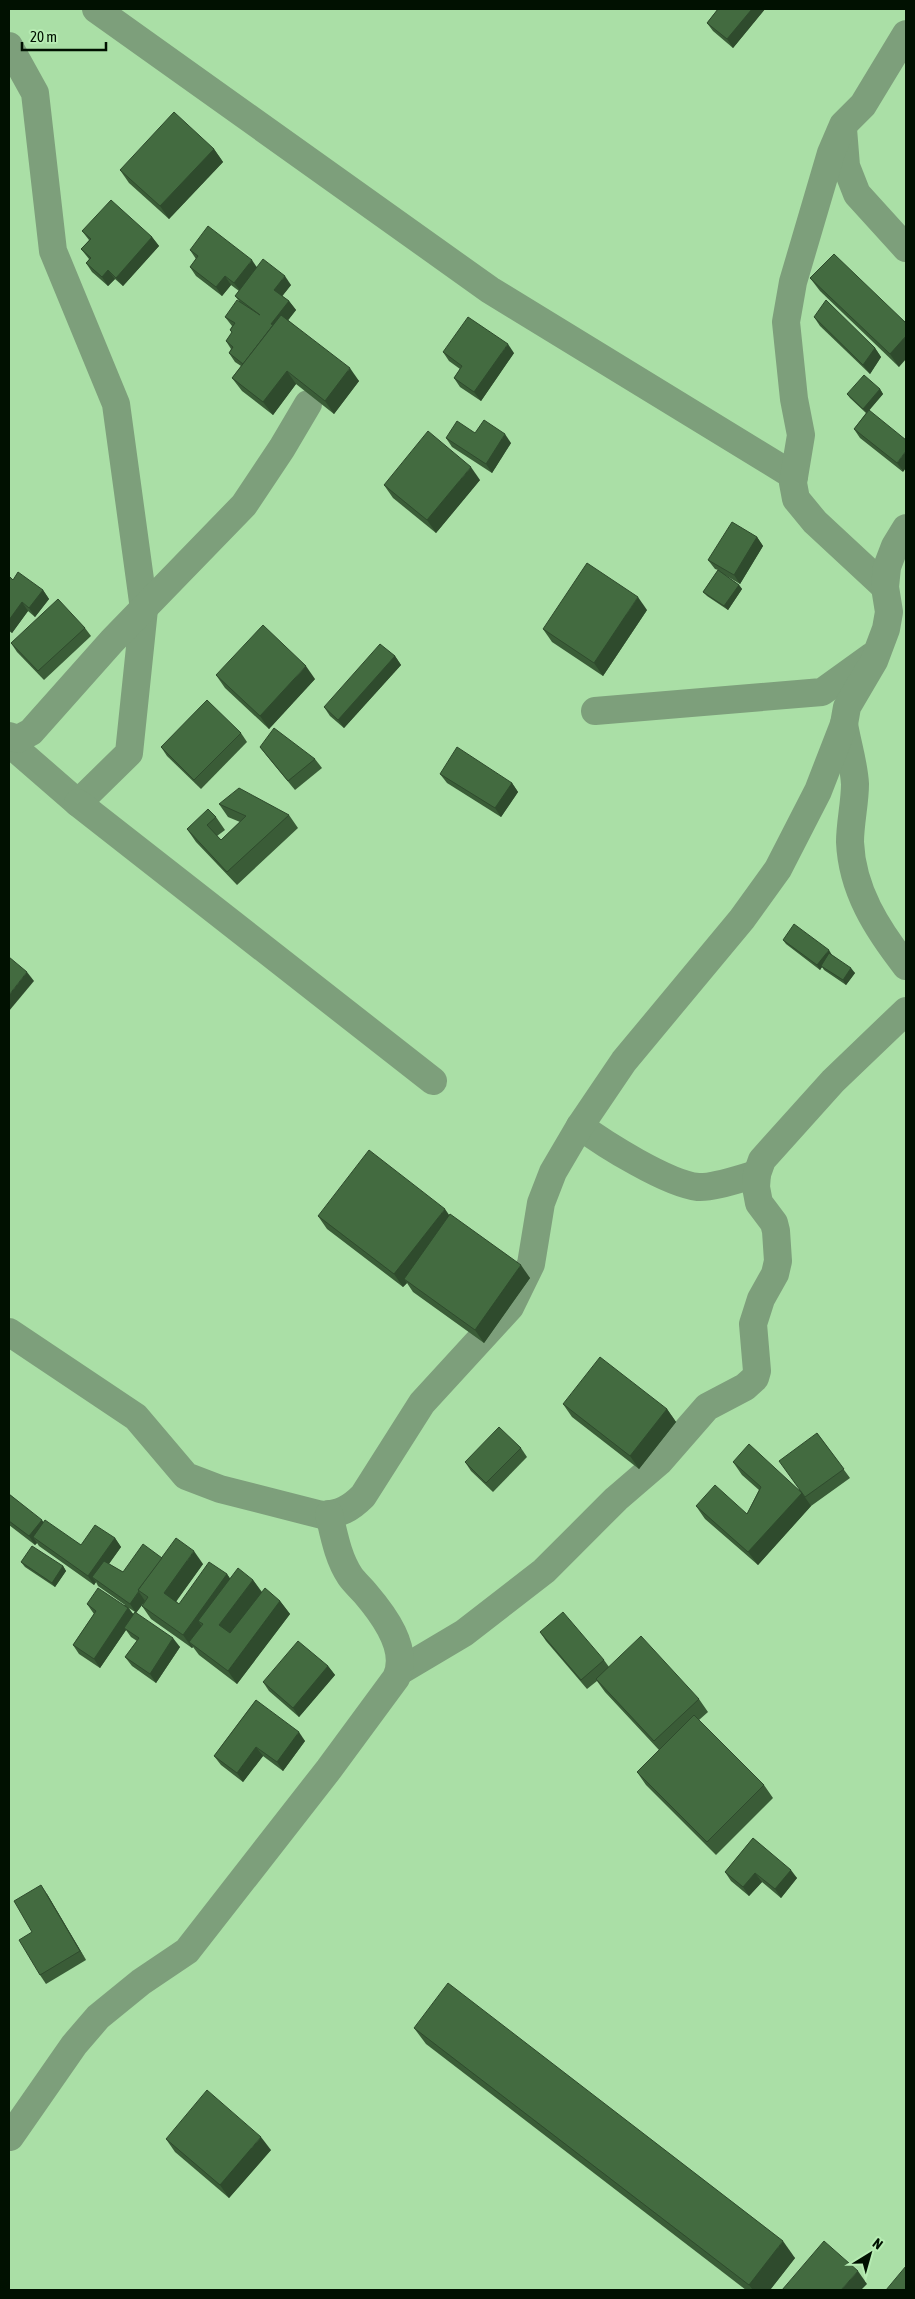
<svg xmlns="http://www.w3.org/2000/svg" width="915" height="2299" font-family="'Asap Condensed',sans-serif">
<style>
.lines{fill:none;stroke-linecap:round;stroke-linejoin:round}
.minor{stroke:#7d9f7b;stroke-width:28}
.wall{fill:#3a5c37;fill-rule:evenodd}
.shaded-wall{fill:#2f4b2d}
.building{fill:#436b40;stroke:#2f4b2d}
</style>
<rect width="100%" height="100%" fill="#aadfa6"/>
<g class="lines">
<g class="minor">
<polyline points="96,9 490,290 794,476"/>
<polyline points="9,46 35,93 53,251 116,404 144,609 129,753 78,803 9,743"/>
<polyline points="843,129 846,166 857,194 906,248"/>
<polyline points="885,587 815,522 796,499 793,483 801,435 794,399 786,322 793,282 831,153 843,125 863,105 906,34"/>
<polyline points="595,711 822,692 872,656"/>
<path d="M844,724C847,743 854,764 855,784C855,803 850,823 850,842C852,890 877,929 906,966"/>
<polyline points="9,736 18,739 31,732 112,641 244,505 282,448 308,404"/>
<polyline points="78,803 433,1081"/>
<path d="M580,1126C604,1144 668,1184 698,1187C714,1188 741,1178 757,1174"/>
<path d="M9,1332L136,1417L186,1476L220,1489L322,1515C340,1514 350,1509 363,1496L422,1403L510,1307L531,1264L541,1203L553,1172L580,1126L624,1061L742,919L778,869L818,791L844,724L847,707L874,661L886,629L889,612L885,587L887,567L895,546L906,528"/>
<polyline points="400,1671 464,1633 544,1571 616,1499 659,1462 707,1407 745,1387 755,1378 757,1371 753,1324 761,1299 775,1274 778,1261 776,1231 774,1223 759,1203 756,1187 757,1174 762,1160 833,1081 906,1011"/>
<path d="M10,2137L74,2045L98,2017L141,1982L187,1951L329,1769L396,1678C410,1649 383,1614 365,1593C360,1587 354,1582 350,1576C338,1558 334,1535 329,1514"/>
</g>
</g>
<g class="wall">
<polygon points="718,9 765,9 733,48 713,31 707,23"/>
<polygon points="214,149 223,162 169,219 129,183 120,170"/>
<polygon points="82,231 152,237 159,246 123,286 115,279 108,286 92,272 86,263 89,259 81,249 89,240"/>
<polygon points="190,250 257,267 291,285 282,296 289,301 296,310 288,320 359,381 334,414 296,384 273,415 242,391 232,378 241,366 235,362 229,353 231,349 226,341 232,333 230,330 232,326 225,317 239,301 235,296 239,291 231,285 222,296 196,276 190,267 196,259"/>
<polygon points="810,278 906,323 899,367 820,291"/>
<polygon points="814,317 875,348 881,357 870,374 820,326"/>
<polygon points="443,352 514,353 481,401 460,387 454,378 460,369 449,361"/>
<polygon points="880,389 883,394 869,410 903,472 860,438 854,429 866,413 850,398 847,394"/>
<polygon points="475,433 511,443 492,473 452,447 446,438"/>
<polygon points="480,480 436,533 393,498 384,485"/>
<polygon points="757,537 763,546 740,584 725,575 739,585 742,589 728,610 707,596 703,592 718,570 715,569 708,560"/>
<polygon points="9,576 13,580 43,590 49,599 35,617 28,611 12,633 9,631"/>
<polygon points="647,610 603,676 552,642 543,629"/>
<polygon points="85,628 91,636 44,680 17,652 11,643"/>
<polygon points="395,656 401,665 344,728 330,716 324,707"/>
<polygon points="216,675 315,679 269,729 225,688"/>
<polygon points="241,733 247,742 201,789 167,756 161,747"/>
<polygon points="260,747 315,759 322,768 295,790 267,756"/>
<polygon points="440,774 512,783 518,792 501,817 447,783"/>
<polygon points="219,804 289,815 298,828 237,885 196,842 187,829 216,817 225,830 217,836 221,840 240,822 228,817"/>
<polygon points="783,940 832,955 855,973 846,985 824,970 822,967 820,970 786,944"/>
<polygon points="449,1215 530,1278 484,1343 413,1292 407,1283 403,1287 327,1229 318,1216"/>
<polygon points="563,1404 667,1409 676,1422 639,1469 572,1417"/>
<polygon points="817,1433 850,1478 811,1506 758,1565 705,1519 696,1506 747,1514 759,1490 742,1475 733,1462 801,1491"/>
<polygon points="521,1448 527,1457 493,1492 471,1471 465,1462"/>
<path d="M9,1494L43,1522L81,1545L115,1538L121,1547L109,1564L123,1572L162,1558L203,1564L176,1601L179,1604L227,1574L230,1579L253,1580L262,1592L280,1601L290,1614L237,1684L199,1655L193,1647L192,1648L151,1619L142,1606L145,1601L136,1613L180,1647L156,1683L132,1666L125,1657L137,1641L131,1637L126,1630L100,1668L79,1654L73,1645L94,1614L87,1604L125,1605L98,1586L96,1582L94,1585L39,1546L37,1543L35,1545L9,1525ZM129,1608L135,1612L133,1614Z"/>
<polygon points="21,1562 63,1566 66,1571 55,1587 25,1567"/>
<polygon points="540,1632 604,1660 609,1667 699,1699 708,1712 699,1720 764,1785 773,1798 716,1855 646,1785 637,1772 659,1750 605,1692 597,1681 587,1689 546,1641"/>
<polygon points="328,1666 335,1675 299,1717 269,1691 263,1682"/>
<polygon points="256,1700 305,1741 283,1771 263,1756 243,1782 221,1765 214,1756"/>
<polygon points="753,1838 797,1878 781,1898 762,1882 749,1896 731,1881 725,1872"/>
<polygon points="47,1894 86,1960 46,1984 40,1975 32,1932"/>
<polygon points="414,2028 795,2258 770,2290 746,2290 426,2044"/>
<polygon points="166,2139 271,2150 229,2198 175,2152"/>
</g>
<g class="shaded-wall">
<polygon points="752,9 765,9 733,48 727,39"/>
<polygon points="214,149 223,162 169,219 160,206"/>
<polygon points="152,237 159,246 123,286 116,278"/>
<polygon points="252,260 258,269 241,292 234,283"/>
<polygon points="108,270 115,279 108,286 102,277"/>
<polygon points="225,276 231,285 222,296 216,287"/>
<polygon points="285,276 291,285 280,299 274,290"/>
<polygon points="289,301 296,310 279,332 271,324"/>
<polygon points="906,336 906,359 899,367 890,354"/>
<polygon points="508,344 514,353 481,401 474,392"/>
<polygon points="875,348 881,357 870,374 863,365"/>
<polygon points="350,368 359,381 334,414 325,401"/>
<polygon points="287,371 296,384 273,415 263,402"/>
<polygon points="880,389 883,394 867,413 863,409"/>
<polygon points="505,434 511,443 492,473 486,464"/>
<polygon points="906,451 906,468 903,472 897,463"/>
<polygon points="471,467 480,480 436,533 427,520"/>
<polygon points="757,537 763,546 740,584 734,575"/>
<polygon points="739,585 742,589 728,610 724,606"/>
<polygon points="43,590 49,599 35,617 29,608"/>
<polygon points="638,597 647,610 603,676 594,663"/>
<polygon points="22,602 28,611 12,633 9,628 9,620"/>
<polygon points="395,656 401,665 344,728 338,720"/>
<polygon points="306,666 315,679 269,729 260,716"/>
<polygon points="512,783 518,792 501,817 495,808"/>
<polygon points="829,950 832,955 823,967 821,966 822,967 820,970 817,965"/>
<polygon points="851,968 855,973 846,985 843,980"/>
<polygon points="27,972 34,981 9,1011 9,995"/>
<polygon points="445,1209 454,1222 404,1279 407,1283 403,1287 394,1274"/>
<polygon points="521,1265 530,1278 484,1343 475,1330"/>
<polygon points="667,1409 676,1422 639,1469 630,1456"/>
<polygon points="802,1493 811,1506 758,1565 748,1552"/>
<polygon points="42,1520 48,1529 33,1537 37,1543 35,1545 29,1536"/>
<polygon points="115,1538 121,1547 97,1580 92,1577 96,1582 94,1585 88,1576"/>
<polygon points="194,1551 203,1564 173,1606 164,1593"/>
<polygon points="63,1566 66,1571 55,1587 52,1583"/>
<polygon points="227,1574 236,1587 203,1624 198,1621 205,1630 189,1642 193,1647 192,1648 183,1635"/>
<polygon points="253,1580 262,1593 228,1638 219,1625"/>
<polygon points="139,1592 145,1601 136,1613 130,1604"/>
<polygon points="280,1601 290,1614 237,1684 228,1671"/>
<polygon points="128,1608 135,1616 124,1628 126,1630 100,1668 94,1659"/>
<polygon points="173,1638 180,1647 156,1683 150,1674"/>
<polygon points="328,1666 335,1675 299,1717 293,1708"/>
<polygon points="299,1732 305,1741 283,1771 277,1762"/>
<polygon points="256,1747 263,1756 243,1782 237,1773"/>
<polygon points="791,1870 797,1878 781,1898 775,1889"/>
<polygon points="755,1873 762,1882 749,1896 743,1887"/>
<polygon points="41,1885 47,1894 86,1960 80,1951"/>
<polygon points="261,2137 271,2150 229,2198 220,2185"/>
<polygon points="783,2241 795,2258 770,2290 753,2290 749,2285"/>
<polygon points="858,2271 867,2284 861,2290 841,2290"/>
</g>
<g class="building">
<polygon points="718,9 752,9 727,39 707,23"/>
<polygon points="174,112 214,149 160,206 120,170"/>
<polygon points="111,200 152,237 116,278 108,270 102,277 86,263 91,258 81,249 91,239 82,231"/>
<polygon points="208,226 252,260 234,283 225,276 216,287 190,267 198,256 190,250"/>
<polygon points="834,254 906,323 906,336 890,354 810,278"/>
<polygon points="263,259 285,276 274,290 289,301 271,324 273,325 243,364 229,353 233,347 226,341 232,332 230,330 235,323 225,317 237,300 260,315 235,296"/>
<polygon points="826,300 875,348 863,365 814,317"/>
<polygon points="281,315 350,368 325,401 287,371 263,402 232,378"/>
<polygon points="468,317 508,344 474,392 454,378 462,366 443,352"/>
<polygon points="864,375 880,389 863,409 847,394"/>
<polygon points="869,410 906,440 906,451 897,463 854,429"/>
<polygon points="484,420 505,434 486,464 446,438 457,421 475,433"/>
<polygon points="428,431 471,467 427,520 384,485"/>
<polygon points="732,522 757,537 734,575 708,560"/>
<polygon points="587,563 638,597 594,663 543,629"/>
<polygon points="718,570 739,585 724,606 703,592"/>
<polygon points="18,572 43,590 29,608 22,602 9,620 9,576 13,580"/>
<polygon points="58,599 85,628 38,671 11,643"/>
<polygon points="263,625 306,666 260,716 216,675"/>
<polygon points="380,644 395,656 338,720 324,707"/>
<polygon points="207,700 241,733 194,780 161,747"/>
<polygon points="274,728 315,759 288,781 260,747"/>
<polygon points="457,747 512,783 495,808 440,774"/>
<polygon points="239,788 289,815 227,872 187,829 208,809 216,817 207,825 221,840 246,816 219,804"/>
<polygon points="794,924 829,950 817,965 783,940"/>
<polygon points="829,953 851,968 843,980 821,966"/>
<polygon points="9,957 27,972 9,995"/>
<polygon points="369,1150 445,1209 394,1274 318,1216"/>
<polygon points="450,1214 521,1265 475,1330 404,1279"/>
<polygon points="600,1357 667,1409 630,1456 563,1404"/>
<polygon points="499,1427 521,1448 486,1483 465,1462"/>
<polygon points="817,1433 844,1469 805,1497 779,1461"/>
<polygon points="749,1444 802,1493 748,1552 696,1506 715,1485 747,1514 761,1487 733,1462"/>
<polygon points="9,1494 42,1520 29,1536 9,1521"/>
<polygon points="45,1520 81,1545 95,1525 115,1538 88,1576 33,1537"/>
<polygon points="176,1538 194,1551 164,1593 179,1604 209,1562 227,1574 183,1635 142,1606 148,1597 138,1590"/>
<polygon points="143,1544 162,1558 138,1590 139,1591 130,1604 92,1577 104,1561 123,1572"/>
<polygon points="32,1546 63,1566 52,1583 21,1562"/>
<polygon points="238,1568 253,1580 219,1625 230,1633 265,1588 280,1601 228,1671 189,1642 203,1624 198,1621"/>
<polygon points="98,1588 128,1608 94,1659 73,1645 96,1611 87,1604"/>
<polygon points="135,1612 173,1638 150,1674 125,1657 139,1638 124,1628"/>
<polygon points="563,1612 604,1660 581,1680 540,1632"/>
<polygon points="641,1636 699,1699 654,1741 596,1679"/>
<polygon points="298,1641 328,1666 293,1708 263,1682"/>
<polygon points="256,1700 299,1732 277,1762 256,1747 237,1773 214,1756"/>
<polygon points="694,1715 764,1785 707,1842 637,1772"/>
<polygon points="753,1838 791,1870 775,1889 755,1873 743,1887 725,1872"/>
<polygon points="41,1885 80,1951 40,1975 19,1940 32,1932 14,1901"/>
<polygon points="448,1983 783,2241 749,2285 414,2028"/>
<polygon points="207,2090 261,2137 220,2185 166,2139"/>
<polygon points="824,2241 858,2271 841,2290 782,2290"/>
<polygon points="906,2266 906,2290 886,2290"/>
</g>
<rect width="915" height="2299" fill="none" stroke="#011101" stroke-width="20"/>
<g transform="translate(870 2254) rotate(37)" stroke="#b7ecb3" stroke-width="4" paint-order="stroke">
<path d="M0-4L9 19L0 12L-9 19Z" fill="#011101"/>
<text y="-8" font-size="14" font-weight="bold" text-anchor="middle" fill="#011101">N</text>
</g>
<path d="M22 42v8h84v-8" fill="none" stroke="#011101" stroke-width="2.5"/>
<text x="30" y="42" font-size="15" fill="#011101" stroke="#b7ecb3" stroke-width="4" paint-order="stroke">20 m</text>
</svg>
